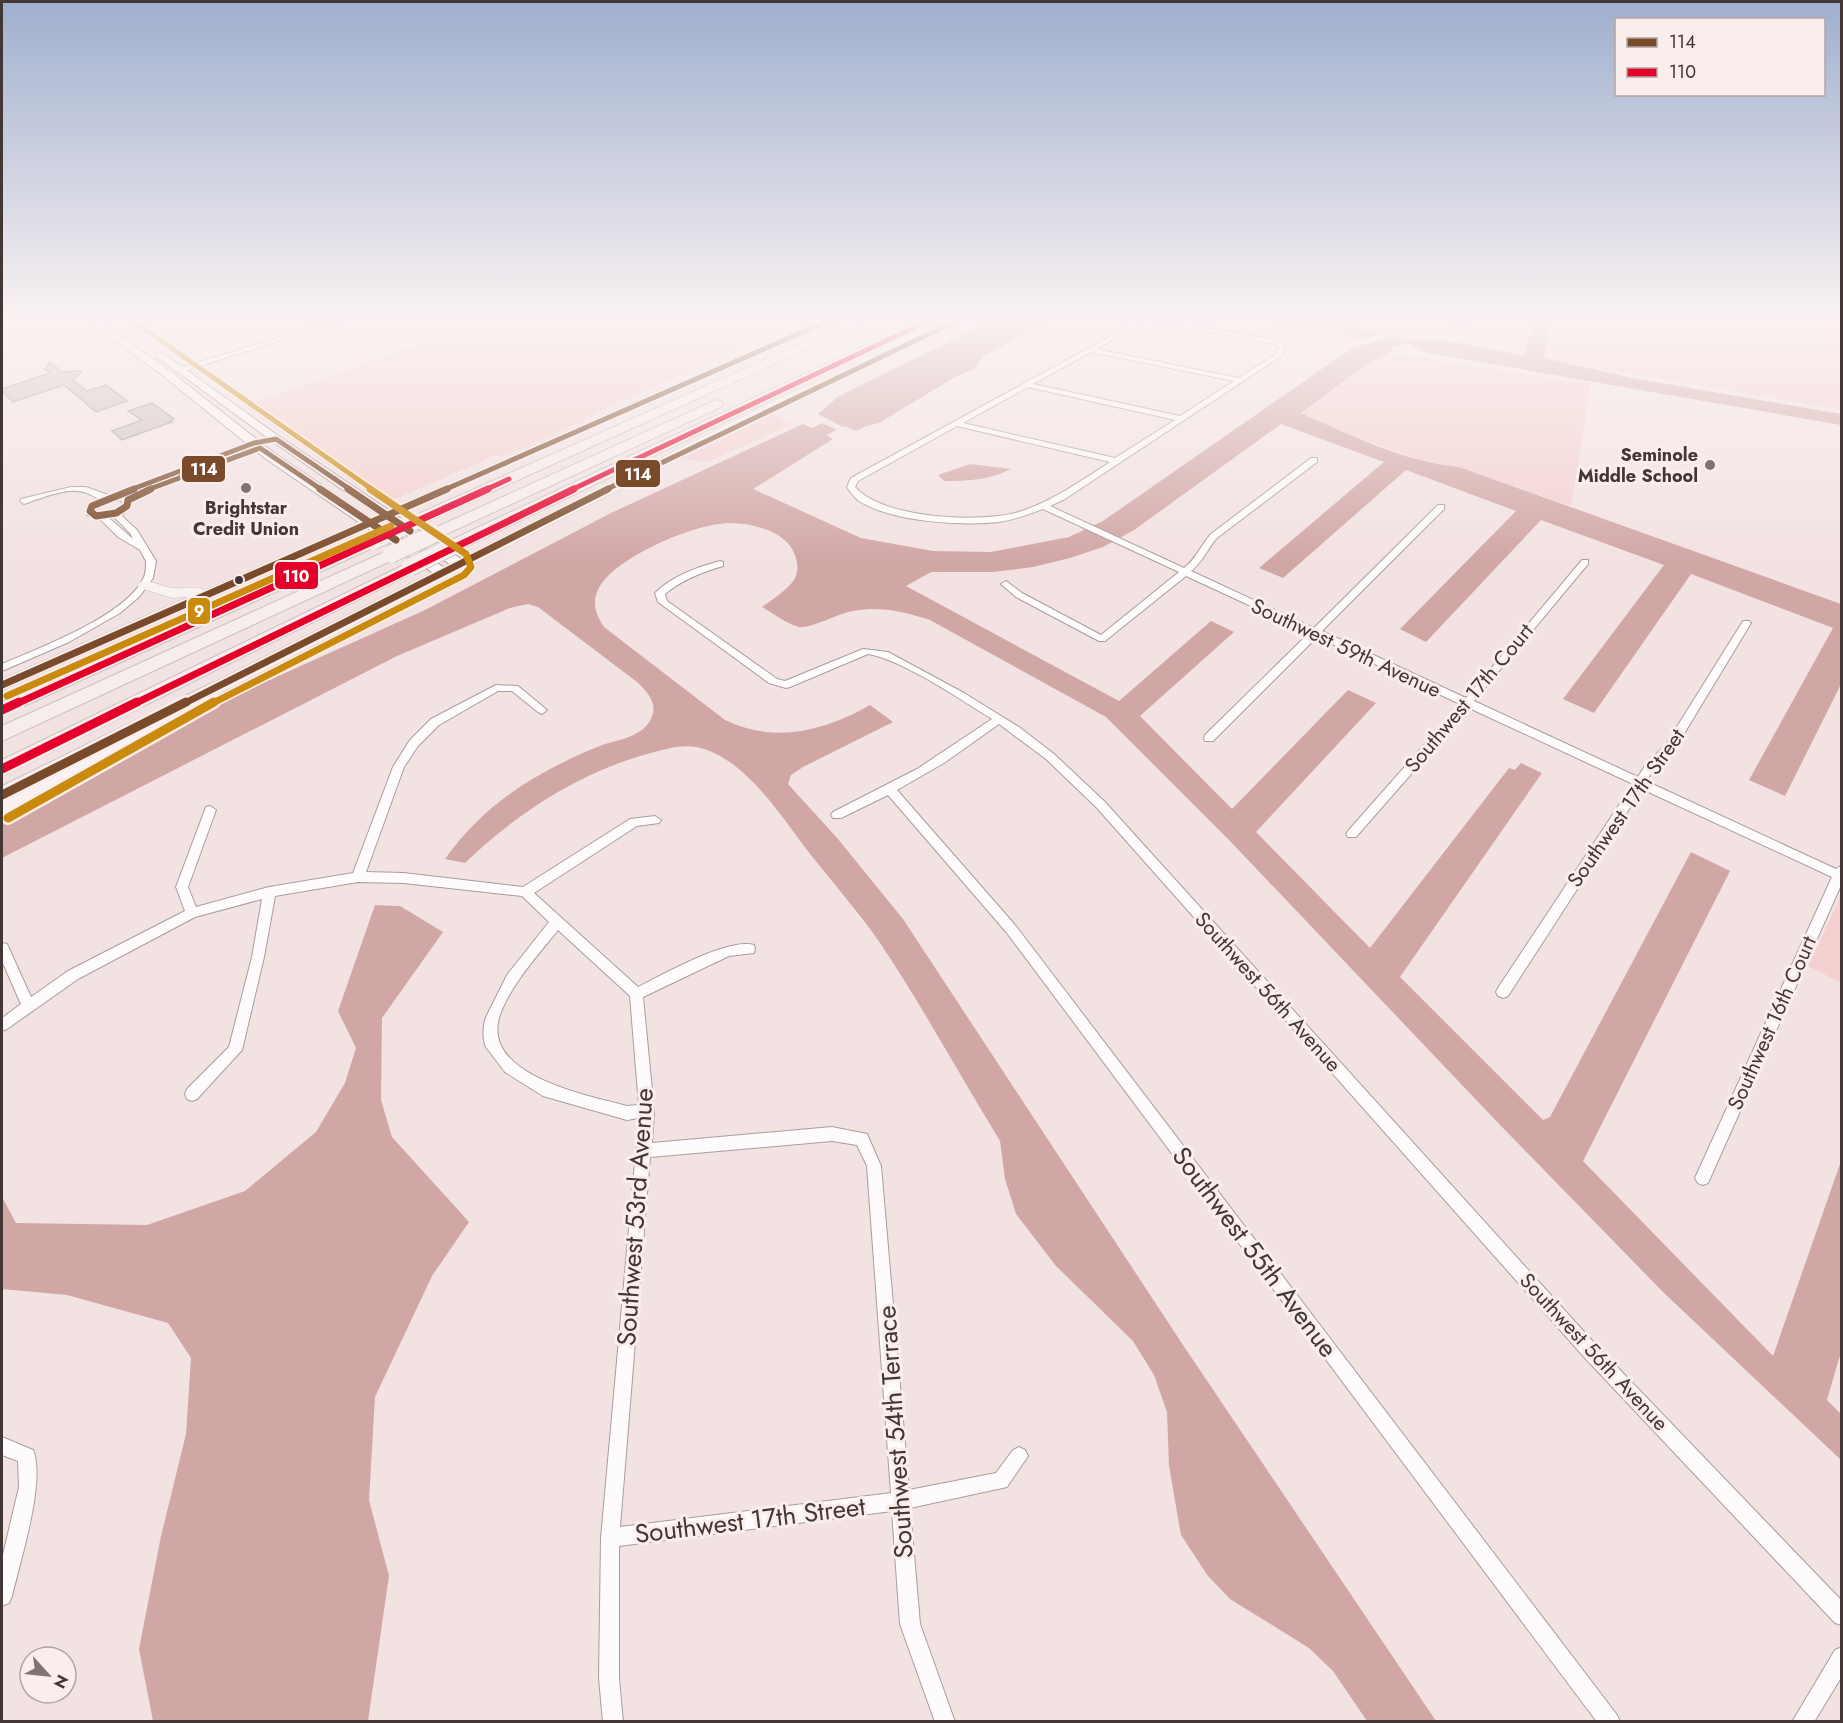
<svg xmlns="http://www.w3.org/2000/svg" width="1843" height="1723" font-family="Jost,sans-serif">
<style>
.green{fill:#f4d1d0}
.water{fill:#d1a7a6}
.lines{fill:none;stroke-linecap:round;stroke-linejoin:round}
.canal{fill:#d1a7a6;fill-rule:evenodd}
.building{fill:#cec0c0;stroke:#aa9d9d;stroke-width:1.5}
.minor-casing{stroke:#a99d9d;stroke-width:2}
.secondary-casing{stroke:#a99d9d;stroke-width:2}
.primary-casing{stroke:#cac1c1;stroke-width:1}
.motorway-casing{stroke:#cac1c1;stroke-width:2}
.minor{fill:#fdfbfb;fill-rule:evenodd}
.secondary{fill:#fcf6f6;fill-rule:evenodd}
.primary{fill:#f9f2f2;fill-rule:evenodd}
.motorway{fill:#f6eded;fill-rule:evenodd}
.motorway-bridge-casing{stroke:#cac1c1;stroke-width:19;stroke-linecap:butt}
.motorway-bridge{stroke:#f6eded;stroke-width:17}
.bus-1-far2-casing{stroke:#faeeed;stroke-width:8}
.bus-1-far1-casing{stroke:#faeeed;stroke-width:10}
.bus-1-casing{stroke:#faeeed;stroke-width:14}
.bus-2-far2-casing{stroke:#faeeed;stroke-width:8}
.bus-2-far1-casing{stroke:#faeeed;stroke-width:10}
.bus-2-casing{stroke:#faeeed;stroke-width:14}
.bus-3-far2-casing{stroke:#faeeed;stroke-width:8}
.bus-3-far1-casing{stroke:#faeeed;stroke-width:10}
.bus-3-casing{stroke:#faeeed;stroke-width:14}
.bus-1-far2{stroke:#7a4b2a;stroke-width:5}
.bus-1-far1{stroke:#7a4b2a;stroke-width:7}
.bus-1{stroke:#7a4b2a;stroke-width:9}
.bus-2-far2{stroke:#e4002b;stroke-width:5}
.bus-2-far1{stroke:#e4002b;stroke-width:7}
.bus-2{stroke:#e4002b;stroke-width:9}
.bus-3-far2{stroke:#ca8a0e;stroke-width:5}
.bus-3-far1{stroke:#ca8a0e;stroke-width:7}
.bus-3{stroke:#ca8a0e;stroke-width:9}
.poi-dot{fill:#817372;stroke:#faeeed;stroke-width:2}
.bus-dot{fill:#433736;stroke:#faeeed;stroke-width:2}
.labels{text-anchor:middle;stroke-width:6;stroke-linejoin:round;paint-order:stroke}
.far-poi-label{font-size:18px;font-weight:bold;fill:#433736;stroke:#faeeed;text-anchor:end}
.street-label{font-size:21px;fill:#433736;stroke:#faeeed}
.near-street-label{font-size:26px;fill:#433736;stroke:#faeeed}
.line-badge{stroke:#faeeed;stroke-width:2}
.badge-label{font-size:16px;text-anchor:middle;font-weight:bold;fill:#fff}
</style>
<rect width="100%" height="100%" fill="#f3e2e2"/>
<g class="green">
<polygon points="491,319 767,319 790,329 610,406 579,423 505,456 494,456 384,504 245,406"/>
<polygon points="1551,319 1841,319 1841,410 1544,358"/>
<polygon points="1389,353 1591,384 1571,506 1459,467 1432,464 1353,436 1300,412 1365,365"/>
<polygon points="772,414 793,424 708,462 682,459"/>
<polygon points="1841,896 1842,983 1841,983 1808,966"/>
</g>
<g class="water">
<polygon points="995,319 1052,319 984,356 974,369 955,377 879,423 866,426 856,431 845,426 843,427 818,414 839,396"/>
<polygon points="1256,319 1314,319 1377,330 1376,333 1382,334 1365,339"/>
<polygon points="1534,319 1551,319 1544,358 1632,378 1841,414 1841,425 1428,353 1411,345 1414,339 1439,339 1524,355"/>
<path d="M1394,336L1403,338L1401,345L1393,347L1389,353L1365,365L1301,413C1351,435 1404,462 1459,467L1841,604V684L1785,796L1749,780L1833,628L1691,574L1594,713L1563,699L1664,565L1541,520L1426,642L1400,629L1516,511L1406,470L1283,578L1259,568L1384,462L1281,424L1134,530L1103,547L1070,558L1033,567L993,572H931L906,586L1119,701L1211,621L1234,632L1140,716L1232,809L1348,690L1376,703L1256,832L1370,948L1509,768L1515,770L1521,763L1542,773L1400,977L1543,1120L1550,1117L1691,852L1730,871L1583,1161L1773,1356L1841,1161V1352L1827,1400L1841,1414V1460L1663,1292L1501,1126L1229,840L1106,717L930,620C902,611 877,605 848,612C837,615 808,629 799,627C787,624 773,613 762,607C773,599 786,591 794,580C798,574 798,565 796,558C789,532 756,524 732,523C697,522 615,557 599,588C591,602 596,615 604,627L725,720C774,744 825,731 870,705L893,722L803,767L791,775L788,784L838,839L903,919L1185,1348L1436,1721H1367L1333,1671L1309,1648L1230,1599L1208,1576L1181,1535L1169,1466L1167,1412L1154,1375L1133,1341L1056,1266L1016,1214L1005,1179L1000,1141C960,1076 923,1007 880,943C858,911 831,881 807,850C780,814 743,756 696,747C680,744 662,750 647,754C578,773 516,814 465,863L445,859C484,804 535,773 597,747C612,741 637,738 647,725C661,708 650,694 637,682L538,607L528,604L510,608L397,656L2,858V822L225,700L425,610L611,513L803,424L812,428L822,423L837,430L826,435L833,439L753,489L861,538L933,551L991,552L1069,537L1103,521L1352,348Z"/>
<path d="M970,464L1011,469C989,480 968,481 944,481L938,475Z"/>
<polygon points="375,905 400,906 443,932 382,1018 381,1100 392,1137 469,1222 432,1276 375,1397 369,1500 389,1576 368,1721 153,1721 139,1649 161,1536 186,1434 191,1358 168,1323 67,1295 2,1289 2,1197 16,1223 147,1225 245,1191 316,1132 345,1083 356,1048 338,1011"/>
</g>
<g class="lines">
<polygon class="canal" points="1399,338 1429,343 1433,345 1429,347 1400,343 1388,348 1384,346"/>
</g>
<g class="building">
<polygon points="50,362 62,372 82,371 73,380 87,391 106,385 127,401 96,412 64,385 13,402 2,391 2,389 50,373 45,369"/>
<polygon points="152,403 174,419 170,421 172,422 122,440 112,431 142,420 128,411"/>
</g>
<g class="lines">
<defs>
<g id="minor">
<polygon points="339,319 348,319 184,371 177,369"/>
<path d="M1142,319H1156L1277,340L1286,347L1281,356L1065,499L1050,506L1184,568C1196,559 1201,545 1211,534L1311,458H1317V462L1217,538C1207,549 1203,562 1191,571L1314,628L1438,505H1444V509L1322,631L1466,698L1582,560H1588V564L1474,701L1638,777L1648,761L1665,746L1743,621H1749L1751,623L1673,752L1656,767L1646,781L1836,869L1842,865V883L1708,1183L1703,1185L1698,1183L1695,1178L1832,877L1642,789L1508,996L1503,998L1498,996L1496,992L1498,988L1633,784L1469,708L1356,837H1348L1346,834L1348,831L1460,704L1317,637L1213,741H1205L1204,738L1205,735L1309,633L1186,576L1105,641H1099L1016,597L1001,584L1006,581L1022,593L1101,635L1179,572L1043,509C1029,514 1014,520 999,522C960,526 892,522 859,501C854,497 850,492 847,487L851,478ZM1147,321L1275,344L1279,347L1276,354L1239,378L1096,349ZM1091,352L1234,381L1180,416L1033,384ZM1028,387L1175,420L1115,458L963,423ZM957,426L1110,462C1081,481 1054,500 1022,511C983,524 883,519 855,487L858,481Z"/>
<path d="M1447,319H1481C1472,324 1456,324 1447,319Z"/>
<polygon points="1819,319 1842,320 1842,324"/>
<path d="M276,437H279V441L256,445L126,496L129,497L132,503L122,516L137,530L156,561L153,578L139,597L120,613L69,642L2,671V664C39,648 125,616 143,579C146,574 146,567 146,561L140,550L118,537L101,520L87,515V507L100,499C96,498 92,495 87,493C67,486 43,498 24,504L20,501L21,499L71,487H86L111,496L251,441ZM119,500L124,503C116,512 106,516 94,512L103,504ZM114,517L130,533L133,539L109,518Z"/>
<path d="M720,561L723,562V566C702,572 682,580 665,594L667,601L777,679L785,681L863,649L888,652L964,693L1019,727L1054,754L1105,802L1596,1345L1842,1601V1625L1835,1623L1584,1357L1097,808L1046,759L999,724L944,763L897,790L1015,925L1617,1715L1620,1722H1597L1007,933L888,795L841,818H833L831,815L833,812L917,769L992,719C961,700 903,660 868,654L790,687L786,688L769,683L658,602L655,593C672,576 697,567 720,561Z"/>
<path d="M496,685L518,686L547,710L542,714L538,712L512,691H498L439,725L418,746L404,767L366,872L404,873L523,887L630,819L655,816L661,820L659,823L637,826L534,893L638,987C662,975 729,937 754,945L755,949L754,953L729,956L643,997L654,1111L652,1143L832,1127L867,1134L881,1166L909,1490L996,1473L1013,1450L1019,1447L1025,1450L1028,1456L1007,1487L910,1508L920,1624L955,1722H935L900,1624L892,1511L619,1546V1678L623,1722H603L599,1678L601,1538L639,1118L627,1120L543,1096L505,1072L486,1047C482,1039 483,1023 487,1015L507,975L549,922L522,896L404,883L358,882L275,896L264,957L242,1050L197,1099L192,1101L187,1099L185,1094L187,1089L229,1047L252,957L262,899L195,917L78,979L7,1029L2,1031V1018L21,1004L2,961V943L7,944L31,997L68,971L185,911L176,887L206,807L210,806L216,810L188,887L196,907L269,887L353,873L393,767L410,740L431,719ZM558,930L630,996L639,1105L627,1106C589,1096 483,1076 499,1018C508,988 538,955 558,930ZM832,1141L857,1145L867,1166L891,1493L620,1527L650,1157Z"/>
<path d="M2,1437L33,1450C46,1480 20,1562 12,1596L9,1603L2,1606V1559L19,1487L18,1461L2,1455Z"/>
<polygon points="1842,1647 1842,1676 1814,1722 1792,1722 1835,1650"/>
</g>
<g id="secondary">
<polygon points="85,319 96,319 170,371 274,453 446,569 448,572 446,575 436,575 266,459 162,375"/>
<polygon points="161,352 280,437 464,561 466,564 464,567 454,567 272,441 157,357 157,353"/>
</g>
<g id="primary">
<path d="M823,319H837L2,690V679L188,597L172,598L140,588L137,585L140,582C152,579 163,588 175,588C185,589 195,586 205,590Z"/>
<polygon points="961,319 974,319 786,405 218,694 220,697 218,701 104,763 93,764 33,800 2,815 2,800 101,744 112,743 190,702 188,698 190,694 778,399"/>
</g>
<g id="motorway">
<polygon points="857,319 873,319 421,524 415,526 407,521 409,518"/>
<polygon points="922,319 938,319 457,551 451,552 443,547 445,543"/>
<polygon points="950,319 966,319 923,342 913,342 912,339"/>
<polygon points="716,400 721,401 723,404 721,407 440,537 434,539 426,534 428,531"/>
<polygon points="373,536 379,537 381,541 379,545 2,716 2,702"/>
<polygon points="391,549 399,554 397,558 2,741 2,726"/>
<polygon points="410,562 416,563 419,567 416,571 2,776 2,760"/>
<polygon points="210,684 217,685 220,690 217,695 2,803 2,786"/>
</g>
</defs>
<use href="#minor" class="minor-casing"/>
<use href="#secondary" class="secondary-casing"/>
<use href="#primary" class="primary-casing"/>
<use href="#motorway" class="motorway-casing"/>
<use href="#minor" class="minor"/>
<use href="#secondary" class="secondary"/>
<use href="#primary" class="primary"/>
<use href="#motorway" class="motorway"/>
<defs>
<g id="motorway-bridge">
<polyline points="373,541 415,521"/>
<polyline points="391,554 434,534"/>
<polyline points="410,567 451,547"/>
</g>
</defs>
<use href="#motorway-bridge" class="motorway-bridge-casing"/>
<use href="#motorway-bridge" class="motorway-bridge"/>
<defs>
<g id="bus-1-far2">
<polyline points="130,490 254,443 276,439 351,490"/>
<polyline points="147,490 260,448 322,490"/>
<polyline points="444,490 832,319"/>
<polyline points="605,490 960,319"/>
</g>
<g id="bus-1-far1">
<polyline points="134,489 92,506 90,511 96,516 116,513 127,506 128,500 151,489"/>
<polyline points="320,489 396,540"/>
<polyline points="348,489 410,531"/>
<polyline points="2,685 447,489"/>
<polyline points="183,704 608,489"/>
</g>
<polyline id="bus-1" points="2,795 186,702"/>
<g id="bus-2-far2">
<polyline points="485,490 509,479"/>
<polyline points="571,490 932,319"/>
</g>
<g id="bus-2-far1">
<polyline points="16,704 488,489"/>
<polyline points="134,704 574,489"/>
</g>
<g id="bus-2">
<polyline points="2,710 19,702"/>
<polyline points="2,769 137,702"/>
</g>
<polyline id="bus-3-far2" points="130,319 373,490"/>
<g id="bus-3-far1">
<polyline points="7,696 391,526"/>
<polyline points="211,704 464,575 471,567 466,554 370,489"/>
</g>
<polyline id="bus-3" points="8,818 214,702"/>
</defs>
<use href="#bus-1-far2" class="bus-1-far2-casing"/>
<use href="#bus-1-far1" class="bus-1-far1-casing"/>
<use href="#bus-1" class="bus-1-casing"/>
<use href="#bus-2-far2" class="bus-2-far2-casing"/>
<use href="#bus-2-far1" class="bus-2-far1-casing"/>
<use href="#bus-2" class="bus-2-casing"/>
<use href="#bus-3-far2" class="bus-3-far2-casing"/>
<use href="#bus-3-far1" class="bus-3-far1-casing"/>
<use href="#bus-3" class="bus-3-casing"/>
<use href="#bus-1-far2" class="bus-1-far2"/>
<use href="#bus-1-far1" class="bus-1-far1"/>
<use href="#bus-1" class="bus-1"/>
<use href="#bus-2-far2" class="bus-2-far2"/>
<use href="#bus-2-far1" class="bus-2-far1"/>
<use href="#bus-2" class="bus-2"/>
<use href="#bus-3-far2" class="bus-3-far2"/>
<use href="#bus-3-far1" class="bus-3-far1"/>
<use href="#bus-3" class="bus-3"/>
</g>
<linearGradient id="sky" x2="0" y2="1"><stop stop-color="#9fafce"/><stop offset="0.57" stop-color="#faf2f2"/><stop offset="1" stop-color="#faf2f2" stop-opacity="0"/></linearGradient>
<rect width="1843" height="560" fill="url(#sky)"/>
<g class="poi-dot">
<circle cx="1710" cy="465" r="6"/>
<circle cx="246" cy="488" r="6"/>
</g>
<circle class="bus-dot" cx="239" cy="580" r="5"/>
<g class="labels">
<g class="far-poi-label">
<text x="1698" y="461">Seminole<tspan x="1698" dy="21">Middle School</tspan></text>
<text x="246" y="514" text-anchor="middle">Brightstar<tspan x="246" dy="21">Credit Union</tspan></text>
</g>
<g class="street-label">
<text transform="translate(1346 648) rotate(25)" y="7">Southwest 59th Avenue</text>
<text transform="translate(1469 698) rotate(-50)" y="7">Southwest 17th Court</text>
<text transform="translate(1626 808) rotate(-55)" y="7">Southwest 17th Street</text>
<text transform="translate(1268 992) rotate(48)" y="7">Southwest 56th Avenue</text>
<text transform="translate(1772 1023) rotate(-66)" y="7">Southwest 16th Court</text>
<text transform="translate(1594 1352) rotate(47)" y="7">Southwest 56th Avenue</text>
</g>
<g class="near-street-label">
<text transform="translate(635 1217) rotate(-86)" y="9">Southwest 53rd Avenue</text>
<text transform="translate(1255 1252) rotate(53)" y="9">Southwest 55th Avenue</text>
<text transform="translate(895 1432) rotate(-94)" y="9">Southwest 54th Terrace</text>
<text transform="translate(750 1520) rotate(-7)" y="9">Southwest 17th Street</text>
</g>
</g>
<g class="line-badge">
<rect x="181" y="455" width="45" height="28" rx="6" fill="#7a4b2a"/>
<rect x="615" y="459" width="46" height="29" rx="6" fill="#7a4b2a"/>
<rect x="274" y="561" width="45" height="29" rx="6" fill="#e4002b"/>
<rect x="187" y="597" width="24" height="28" rx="6" fill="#ca8a0e"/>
</g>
<g class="badge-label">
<text x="204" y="475">114</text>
<text x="638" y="480">114</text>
<text x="296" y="582">110</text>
<text x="199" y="617">9</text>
</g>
<rect width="1843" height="1723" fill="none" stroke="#433736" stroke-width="6"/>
<rect x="1615" y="18" width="210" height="78" fill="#faeeed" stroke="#b1a5a4" stroke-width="1.5"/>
<rect x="1627" y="38" width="30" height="9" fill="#7a4b2a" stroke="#b1a5a4" stroke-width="1.5"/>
<text x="1669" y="48" font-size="18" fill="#433736">114</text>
<rect x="1627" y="68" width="30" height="9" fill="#e4002b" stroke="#b1a5a4" stroke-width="1.5"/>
<text x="1669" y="78" font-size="18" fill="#433736">110</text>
<g transform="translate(48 1675) rotate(117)"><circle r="28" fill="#faeeed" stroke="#b1a5a4" stroke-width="1.5"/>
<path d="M0-4.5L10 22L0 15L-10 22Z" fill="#817372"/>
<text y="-9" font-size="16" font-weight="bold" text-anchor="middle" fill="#433736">N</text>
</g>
</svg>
